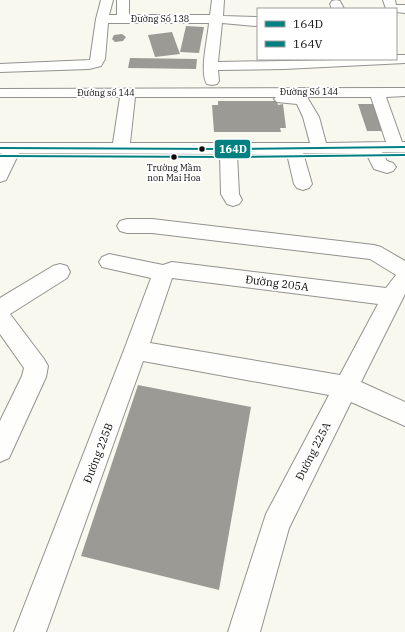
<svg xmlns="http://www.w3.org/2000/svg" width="405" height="632" font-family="'IBM Plex Serif',serif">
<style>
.building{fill:#9c9a95}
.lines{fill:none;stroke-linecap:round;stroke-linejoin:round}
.minor-casing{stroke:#92928e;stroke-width:2}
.minor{fill:#fefefd;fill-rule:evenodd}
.bus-1-casing{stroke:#fff;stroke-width:3}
.bus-2-casing{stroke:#fff;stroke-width:3}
.bus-1{fill:#008080;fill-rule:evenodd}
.bus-2{fill:#008080;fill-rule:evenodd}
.bus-dot{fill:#0b0b0b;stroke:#fff;stroke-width:1.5}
.labels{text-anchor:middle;stroke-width:4;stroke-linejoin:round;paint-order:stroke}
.far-street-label{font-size:9px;fill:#0b0b0b;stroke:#fff}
.far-bus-label{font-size:9px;fill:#0b0b0b;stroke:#fff}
.street-label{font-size:11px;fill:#0b0b0b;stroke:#fff}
.line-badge{stroke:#fff;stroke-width:1.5}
.badge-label{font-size:11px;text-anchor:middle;font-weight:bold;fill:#fff}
</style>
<rect width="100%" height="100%" fill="#f9f8ef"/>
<g class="building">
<polygon points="186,26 204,27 199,53 180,52"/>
<polygon points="172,32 180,54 155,57 148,35"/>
<polygon points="122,34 126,37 123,41 115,42 112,39 114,35"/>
<polygon points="130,58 197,59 196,69 128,68"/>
<polygon points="218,101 277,101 278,105 283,104 286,128 280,128 281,132 214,132 212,105 218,105"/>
<polygon points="358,104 380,104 389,131 367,131"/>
<polygon points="138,385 251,407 219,590 81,556"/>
</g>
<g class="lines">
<defs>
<g id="minor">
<path d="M101,0H113L109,15H117V0H129V15H210L212,0H224L223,16L258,17V25L255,26L222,23L218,62L396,59V55H405V63L284,69L218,70L219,81L217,84L212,85L207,84C199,73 208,37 209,23H108L105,59L101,66L89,69L0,72V64L90,60L96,19Z"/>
<polygon points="336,0 340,1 344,9 332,9 330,4 332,1"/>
<polygon points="383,0 395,0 396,5 405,5 405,13 396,12 396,9 386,9"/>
<path d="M405,88V96L386,97L402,142H405V152H382L387,161L393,163L396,167L393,171L387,173L374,169L366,153H303L312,184L309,188L303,190L297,188L294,184L287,154H237L239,194L242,200L239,204L233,206L227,204L221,194L220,154L19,153L6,180L0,182V158L2,153H0V143H113L120,97H0V89ZM135,97H276L274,99L277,102L297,104L303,117L310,143H130ZM307,97H371L386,142L326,143L319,117Z"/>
<path d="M127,219H152L374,245L381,247L405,261V294L361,382L405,402V426L351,402L289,528L260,632H228L266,514L329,395L143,361L46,632H14L124,350L151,278L102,267L99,262L102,257L109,254L163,265L172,262L386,288L396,275L370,259L152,233H127L120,231L117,226L120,221ZM172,278L378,304L340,375L150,343Z"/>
<polygon points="60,264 67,266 70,272 67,278 10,314 44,359 48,366 46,377 9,458 0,462 0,421 22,376 24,368 0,334 0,298 53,266"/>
</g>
</defs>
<use href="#minor" class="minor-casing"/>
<use href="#minor" class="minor"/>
<defs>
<polygon id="bus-1" points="405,146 405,148 228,150 0,149 0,147 228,148"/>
<polygon id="bus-2" points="405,154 405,156 228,158 0,157 0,155 228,156"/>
</defs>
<use href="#bus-1" class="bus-1-casing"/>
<use href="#bus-2" class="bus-2-casing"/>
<use href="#bus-1" class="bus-1"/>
<use href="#bus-2" class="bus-2"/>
</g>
<g class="bus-dot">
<circle cx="202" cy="149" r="3.5"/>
<circle cx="174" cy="157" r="3.5"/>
</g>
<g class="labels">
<g class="far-street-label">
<text x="160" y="22">Đường Số 138</text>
<text x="309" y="95">Đường Số 144</text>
<text x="106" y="96">Đường số 144</text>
</g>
<g class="far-bus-label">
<text x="174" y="171">Trường Mầm<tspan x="174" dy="10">non Mai Hoa</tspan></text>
</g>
<g class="street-label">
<text transform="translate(277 283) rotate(7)" y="4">Đường 205A</text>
<text transform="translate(313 451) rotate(-63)" y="4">Đường 225A</text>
<text transform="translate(98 453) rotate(-69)" y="4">Đường 225B</text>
</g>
</g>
<rect class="line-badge" x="214" y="139" width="37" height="20" rx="4" fill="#008080"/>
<g class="badge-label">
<text x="233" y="153">164D</text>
</g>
<rect x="257" y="8" width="140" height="52" fill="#ffffff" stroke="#9d9d9d"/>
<rect x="265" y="21" width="20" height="6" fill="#008080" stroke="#9d9d9d"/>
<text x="293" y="28" font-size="12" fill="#0b0b0b">164D</text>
<rect x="265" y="41" width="20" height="6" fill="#008080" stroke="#9d9d9d"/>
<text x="293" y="48" font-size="12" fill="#0b0b0b">164V</text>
</svg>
